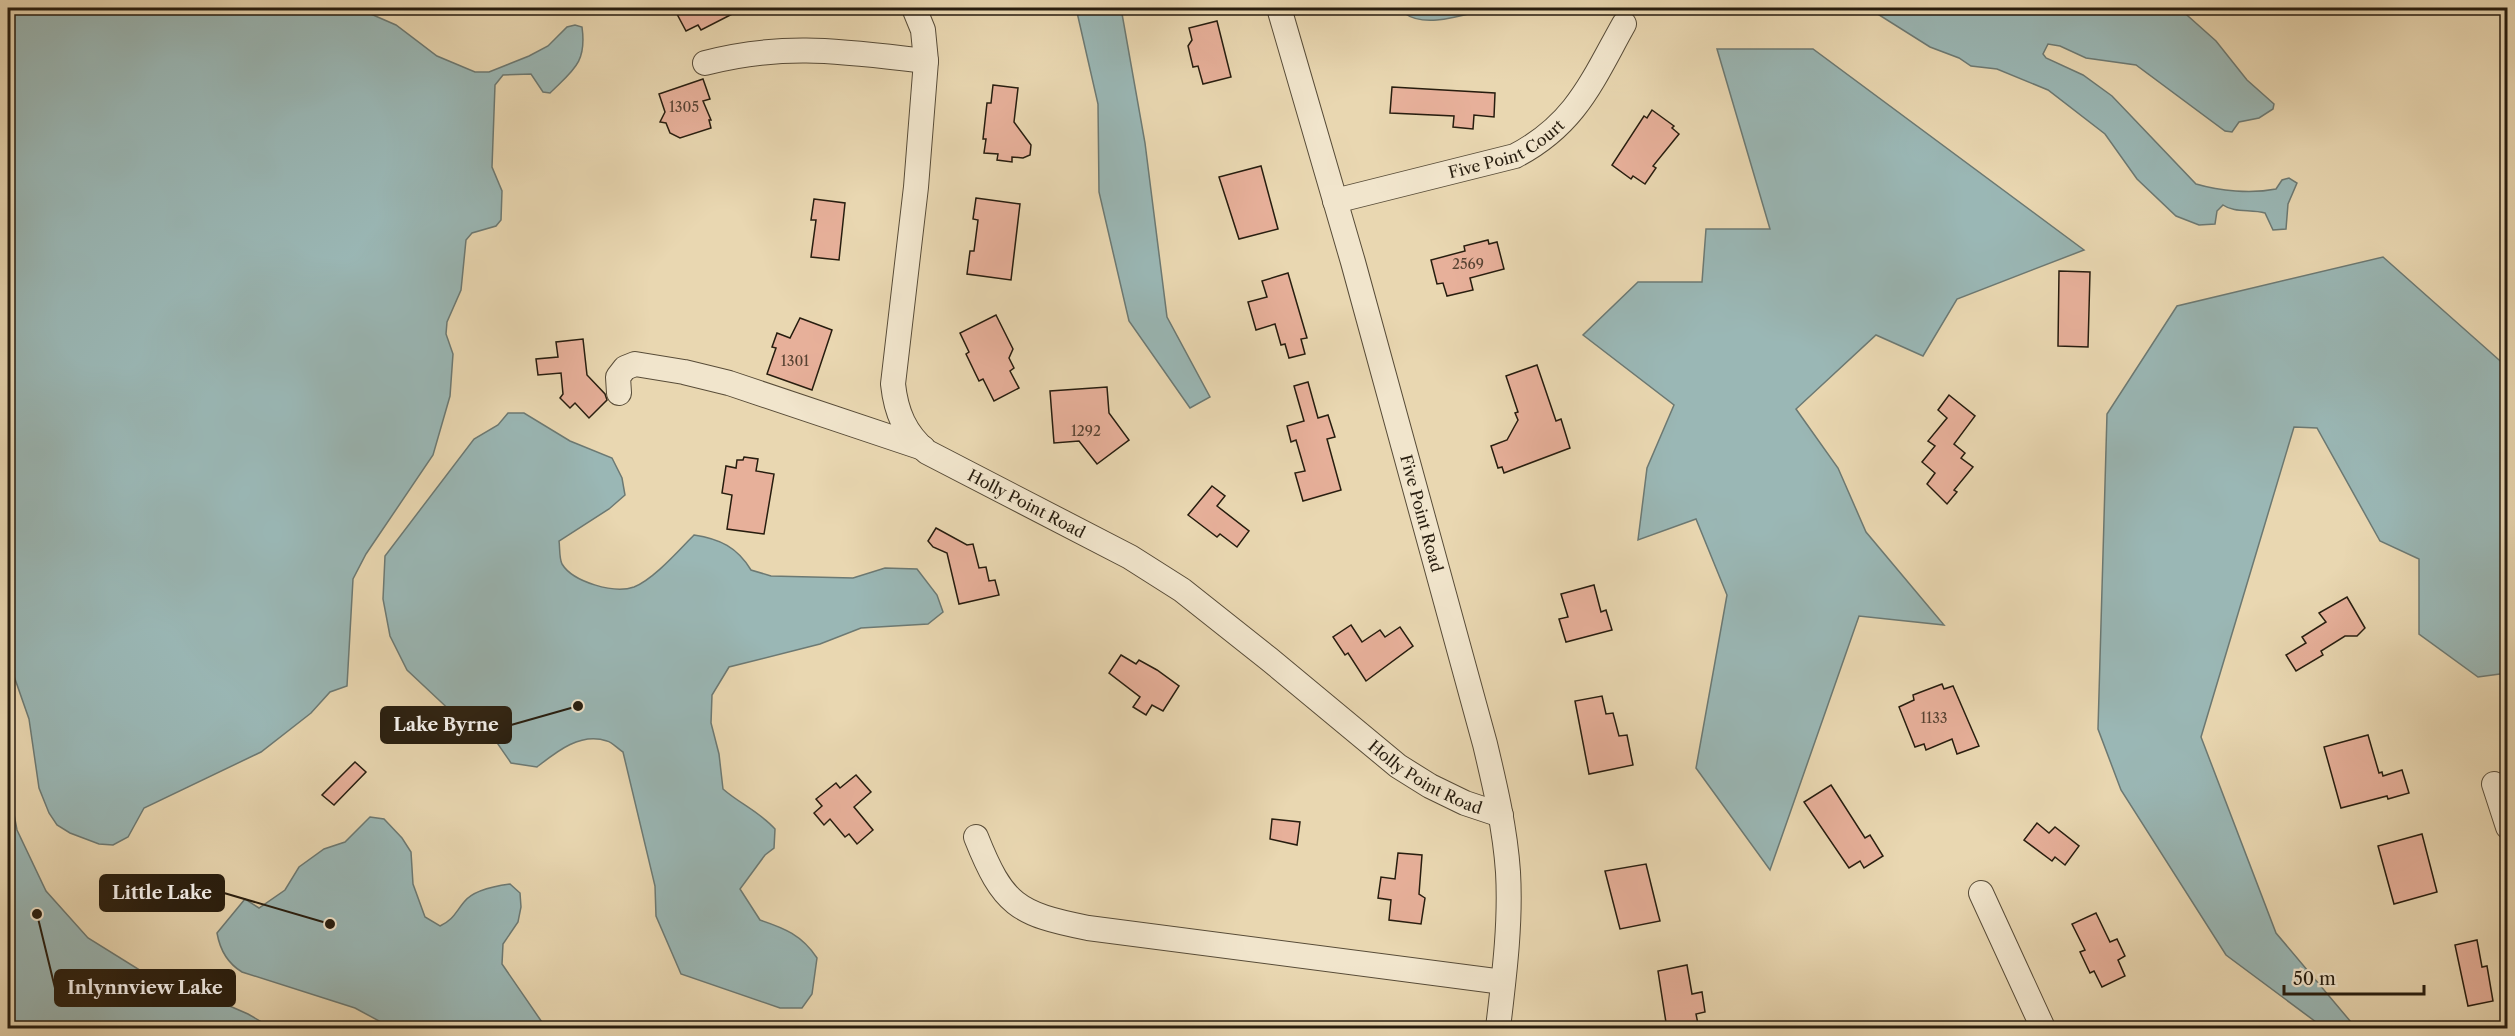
<svg xmlns="http://www.w3.org/2000/svg" width="2515" height="1036" font-family="'Libre Caslon Text',serif">
<style>
.water{fill:#9ab7b5;stroke:#6c7973;stroke-width:1.5}
.building{fill:#e7b09a;stroke:#271d0f;stroke-width:1.5}
.lines{fill:none;stroke-linecap:round;stroke-linejoin:round}
.minor-casing{stroke:#584c38;stroke-width:26}
.minor{stroke:#f1e5cc;stroke-width:24}
.labels{text-anchor:middle;stroke-width:4.5;stroke-linejoin:round;paint-order:stroke}
.number-label{font-size:14px;fill:#574232}
.street-label{font-size:16px;fill:#271d0f;stroke:#f1e5cc}
.leader{fill:none;stroke:#271d0f;stroke-width:2}
.callout-dot{fill:#271d0f;stroke:#f1e5cc;stroke-width:2}
.callout{fill:#271d0f;stroke:#271d0f;stroke-width:2}
.callout-label{font-size:18px;text-anchor:middle;font-weight:bold;fill:#fff}
</style>
<rect width="100%" height="100%" fill="#e9d7b1"/>
<filter id="stains"><feTurbulence type="fractalNoise" baseFrequency=".00333" numOctaves="4"/><feColorMatrix values="0 0 0 0 .2 0 0 0 0 .09 0 0 0 0 .02 0 0 0 .5 -.17"/></filter>
<radialGradient id="worn" r=".72"><stop offset=".6" stop-color="#630" stop-opacity="0"/><stop offset="1" stop-color="#630" stop-opacity=".3"/></radialGradient>
<g class="water">
<path d="M8,8H357L396,25L437,56L475,72H489L529,56L548,46L567,27L575,25L582,27C587,63 573,70 550,93L543,92L531,74L503,75L495,85L492,167L502,191L501,220L496,226L472,233L466,240L461,290L447,322L446,334L453,354L450,396L433,455L366,554L353,579L347,686L330,692L311,713L261,752L144,808L128,837L113,845L99,844L70,833L57,825L49,813L39,788L29,719L8,659Z"/>
<polygon points="1076,8 1121,8 1145,143 1167,317 1210,397 1190,408 1129,321 1099,192 1098,104"/>
<path d="M1403,8H1493C1467,13 1427,30 1404,13Z"/>
<path d="M1868,8H2179L2216,41L2247,80L2274,104L2273,109L2259,118L2239,122L2232,132L2225,131L2136,65L2086,58L2060,46L2048,44L2043,54L2046,58L2083,75L2112,96L2196,184C2220,191 2251,194 2276,189L2282,180L2289,178L2297,183L2288,204L2286,229L2273,230L2265,213C2251,209 2234,213 2223,205L2217,211L2215,224L2199,225L2176,216L2137,179L2105,134L2048,90L1997,69L1971,66L1959,58L1930,47Z"/>
<polygon points="1717,49 1813,49 2084,250 1957,299 1923,356 1876,335 1796,409 1838,468 1866,532 1944,625 1859,616 1770,870 1696,768 1727,595 1696,519 1638,540 1647,468 1674,405 1583,335 1638,282 1702,282 1706,229 1770,229"/>
<polygon points="2383,257 2507,367 2507,673 2478,677 2419,634 2419,559 2380,541 2317,428 2294,427 2201,737 2276,933 2356,1028 2324,1028 2226,955 2121,790 2098,729 2107,414 2177,306"/>
<path d="M508,413H524L570,441L612,458L622,478L625,495L609,509L559,541C560,547 559,558 562,564C573,582 614,594 634,587C654,579 679,550 694,535C720,539 737,547 751,570L771,576L853,578L885,568L917,569L937,595L943,612L928,624L861,628L820,644L729,667L712,695L711,723L719,754L723,789C740,804 760,812 775,829L774,848L765,855L740,889L760,920C784,928 802,935 817,958L812,994L802,1008H780L681,974L656,916L655,886L623,752C618,749 612,742 607,741C580,732 556,752 537,767L511,763L491,734L457,717L407,670L390,636L383,599L385,556L474,439L498,425Z"/>
<polygon points="8,783 17,830 46,891 88,938 154,979 186,987 248,1014 272,1028 8,1028"/>
<path d="M370,817L384,819L402,838L411,852L413,884L425,917L440,926C453,920 455,913 464,902C473,890 495,886 510,884L520,893L521,907L518,922L503,944L502,964L546,1028H392L355,1008L242,972C227,963 220,950 217,933L245,899L259,908L285,890L299,867L324,849L345,842Z"/>
</g>
<g class="building">
<polygon points="689,8 744,8 701,30 698,25 686,31 677,14"/>
<polygon points="1217,21 1231,77 1203,84 1198,66 1193,67 1188,46 1192,40 1189,28"/>
<polygon points="703,79 710,99 703,101 711,120 709,120 711,128 680,138 670,133 666,123 660,122 665,112 659,94"/>
<polygon points="993,85 1018,88 1014,122 1031,145 1030,155 1023,158 1012,157 1012,162 997,160 998,154 984,153 986,139 983,139 987,103 991,103"/>
<polygon points="1392,87 1495,93 1494,117 1474,115 1473,129 1453,127 1454,116 1390,113"/>
<polygon points="1652,110 1674,126 1672,128 1679,134 1653,166 1656,168 1645,184 1633,176 1631,179 1612,165 1644,116 1647,118"/>
<polygon points="1261,166 1278,229 1239,239 1219,177"/>
<polygon points="976,198 1020,204 1011,280 967,274 970,251 974,251 978,220 973,219"/>
<polygon points="814,199 845,203 839,260 811,257 816,220 811,220"/>
<polygon points="1488,240 1489,244 1497,242 1504,269 1470,278 1473,290 1447,296 1443,283 1437,284 1431,260 1465,251 1464,246"/>
<polygon points="2059,271 2090,272 2088,347 2058,346"/>
<polygon points="1288,273 1307,338 1301,339 1305,354 1289,358 1285,344 1281,345 1275,324 1256,330 1248,302 1267,297 1262,281"/>
<polygon points="996,315 1013,349 1009,358 1014,368 1010,371 1019,388 994,401 983,379 979,381 966,354 969,352 960,333"/>
<polygon points="800,318 832,330 812,390 767,374 776,348 772,347 777,333 790,338"/>
<polygon points="583,339 587,375 605,394 607,400 589,418 575,403 570,408 560,398 563,394 561,373 538,375 536,359 558,357 556,342"/>
<polygon points="1537,365 1556,421 1561,419 1570,448 1504,473 1502,467 1498,468 1491,446 1507,440 1518,420 1515,413 1518,412 1506,376"/>
<polygon points="1308,382 1318,418 1328,415 1335,437 1327,439 1341,490 1303,501 1295,473 1305,471 1296,440 1291,442 1287,426 1304,421 1294,386"/>
<polygon points="1107,387 1109,413 1129,440 1097,464 1079,441 1054,443 1050,391"/>
<polygon points="1949,395 1975,416 1954,444 1965,453 1961,458 1973,467 1954,490 1957,492 1947,504 1927,484 1935,473 1922,462 1935,446 1928,441 1947,418 1938,410"/>
<polygon points="744,457 758,459 756,471 774,474 764,534 727,529 732,495 722,493 726,466 736,468 737,460 743,460"/>
<polygon points="1212,486 1225,496 1217,506 1249,531 1237,547 1220,534 1217,537 1188,515"/>
<polygon points="936,528 967,545 973,544 979,568 986,567 989,581 995,580 999,595 959,604 947,553 933,547 928,541"/>
<polygon points="1594,585 1601,612 1606,610 1612,630 1566,642 1559,619 1568,617 1561,594"/>
<polygon points="2347,597 2365,628 2357,636 2345,636 2321,651 2323,655 2296,671 2286,655 2306,643 2302,637 2326,622 2319,613"/>
<polygon points="1351,625 1362,642 1380,630 1385,637 1400,627 1413,646 1366,681 1348,653 1345,655 1333,637"/>
<polygon points="1121,655 1136,664 1139,660 1157,670 1179,686 1163,711 1152,705 1146,715 1133,707 1140,697 1109,673"/>
<polygon points="1942,684 1944,689 1953,686 1979,746 1957,754 1952,739 1926,750 1924,744 1915,747 1899,707 1914,700 1913,695"/>
<polygon points="1602,696 1606,714 1613,713 1619,736 1627,735 1633,765 1589,774 1575,701"/>
<polygon points="2368,735 2379,773 2382,772 2383,776 2402,770 2409,793 2388,799 2387,796 2341,808 2324,747"/>
<polygon points="355,762 366,772 334,805 322,795"/>
<polygon points="856,775 871,792 854,807 873,830 857,844 849,834 845,837 830,819 824,825 814,813 822,806 816,799 836,783 840,788"/>
<polygon points="1831,785 1865,838 1870,835 1883,856 1864,868 1860,861 1849,868 1804,802"/>
<polygon points="1272,819 1300,822 1297,845 1270,839"/>
<polygon points="2037,823 2049,833 2055,827 2079,846 2065,865 2055,857 2052,861 2024,840"/>
<polygon points="2422,834 2437,892 2394,904 2378,846"/>
<polygon points="1398,853 1422,855 1419,894 1425,898 1421,924 1389,920 1391,900 1378,898 1381,877 1395,879"/>
<polygon points="1646,864 1660,921 1620,929 1605,871"/>
<polygon points="2096,913 2110,942 2117,939 2125,956 2118,960 2125,976 2102,987 2094,971 2090,973 2080,952 2085,950 2072,924"/>
<polygon points="2477,940 2482,967 2487,966 2493,1001 2468,1006 2455,945"/>
<polygon points="1687,965 1692,994 1702,992 1705,1012 1696,1014 1699,1029 1667,1029 1658,971"/>
</g>
<g class="lines">
<defs>
<g id="minor">
<path id="s1" d="M914,8L923,30L926,61L916,187L893,384C896,412 905,434 927,452L1130,557L1182,590L1269,659L1398,766L1430,786L1465,803L1501,815"/>
<path id="s2" d="M1279,8L1353,262L1485,744C1495,786 1505,828 1508,872C1511,924 1504,977 1498,1028"/>
<path d="M705,63C785,42 846,52 926,61"/>
<path id="s3" d="M1335,201L1515,156C1576,124 1592,81 1624,24"/>
<polyline points="619,393 618,377 625,368 635,364 684,372 729,383 923,448"/>
<polyline points="2494,784 2508,827"/>
<path d="M976,837C1003,905 1017,914 1088,928L1503,982"/>
<polyline points="1981,893 2043,1028"/>
</g>
</defs>
<use href="#minor" class="minor-casing"/>
<use href="#minor" class="minor"/>
</g>
<g class="labels">
<g class="number-label">
<text x="684" y="112">1305</text>
<text x="1468" y="269">2569</text>
<text x="795" y="366">1301</text>
<text x="1086" y="436">1292</text>
<text x="1934" y="723">1133</text>
</g>
<g class="street-label">
<text dy="6" stroke="none"><textPath href="#s3" startOffset="180">Five Point Court</textPath></text>
<text dy="6" stroke="none"><textPath href="#s1" startOffset="570">Holly Point Road</textPath></text>
<text dy="6" stroke="none"><textPath href="#s2" startOffset="525">Five Point Road</textPath></text>
<text dy="6" stroke="none"><textPath href="#s1" startOffset="1056">Holly Point Road</textPath></text>
</g>
</g>
<path class="leader" d="M578 706L511 725M330 924L224 893M37 914L55 988"/>
<g class="callout-dot">
<circle cx="578" cy="706" r="6"/>
<circle cx="330" cy="924" r="6"/>
<circle cx="37" cy="914" r="6"/>
</g>
<g class="callout">
<rect x="381" y="707" width="130" height="36" rx="6"/>
<rect x="100" y="875" width="124" height="36" rx="6"/>
<rect x="55" y="970" width="180" height="36" rx="6"/>
</g>
<g class="callout-label">
<text x="446" y="731">Lake Byrne</text>
<text x="162" y="899">Little Lake</text>
<text x="145" y="994">Inlynnview Lake</text>
</g>
<rect width="2515" height="1036" fill="none" stroke="#e9d7b1" stroke-width="30"/>
<rect x="9" y="9" width="2497" height="1018" fill="none" stroke="#271d0f" stroke-width="3"/>
<rect x="15" y="15" width="2485" height="1006" fill="none" stroke="#271d0f" stroke-width="1.5"/>
<path d="M2284 985v9h140v-9" fill="none" stroke="#271d0f" stroke-width="3"/>
<text x="2293" y="985" font-size="18" fill="#271d0f" stroke="#f1e5cc" stroke-width="4.5" paint-order="stroke">50 m</text>
<rect width="100%" height="100%" filter="url(#stains)"/>
<rect width="100%" height="100%" fill="url(#worn)"/>
</svg>
